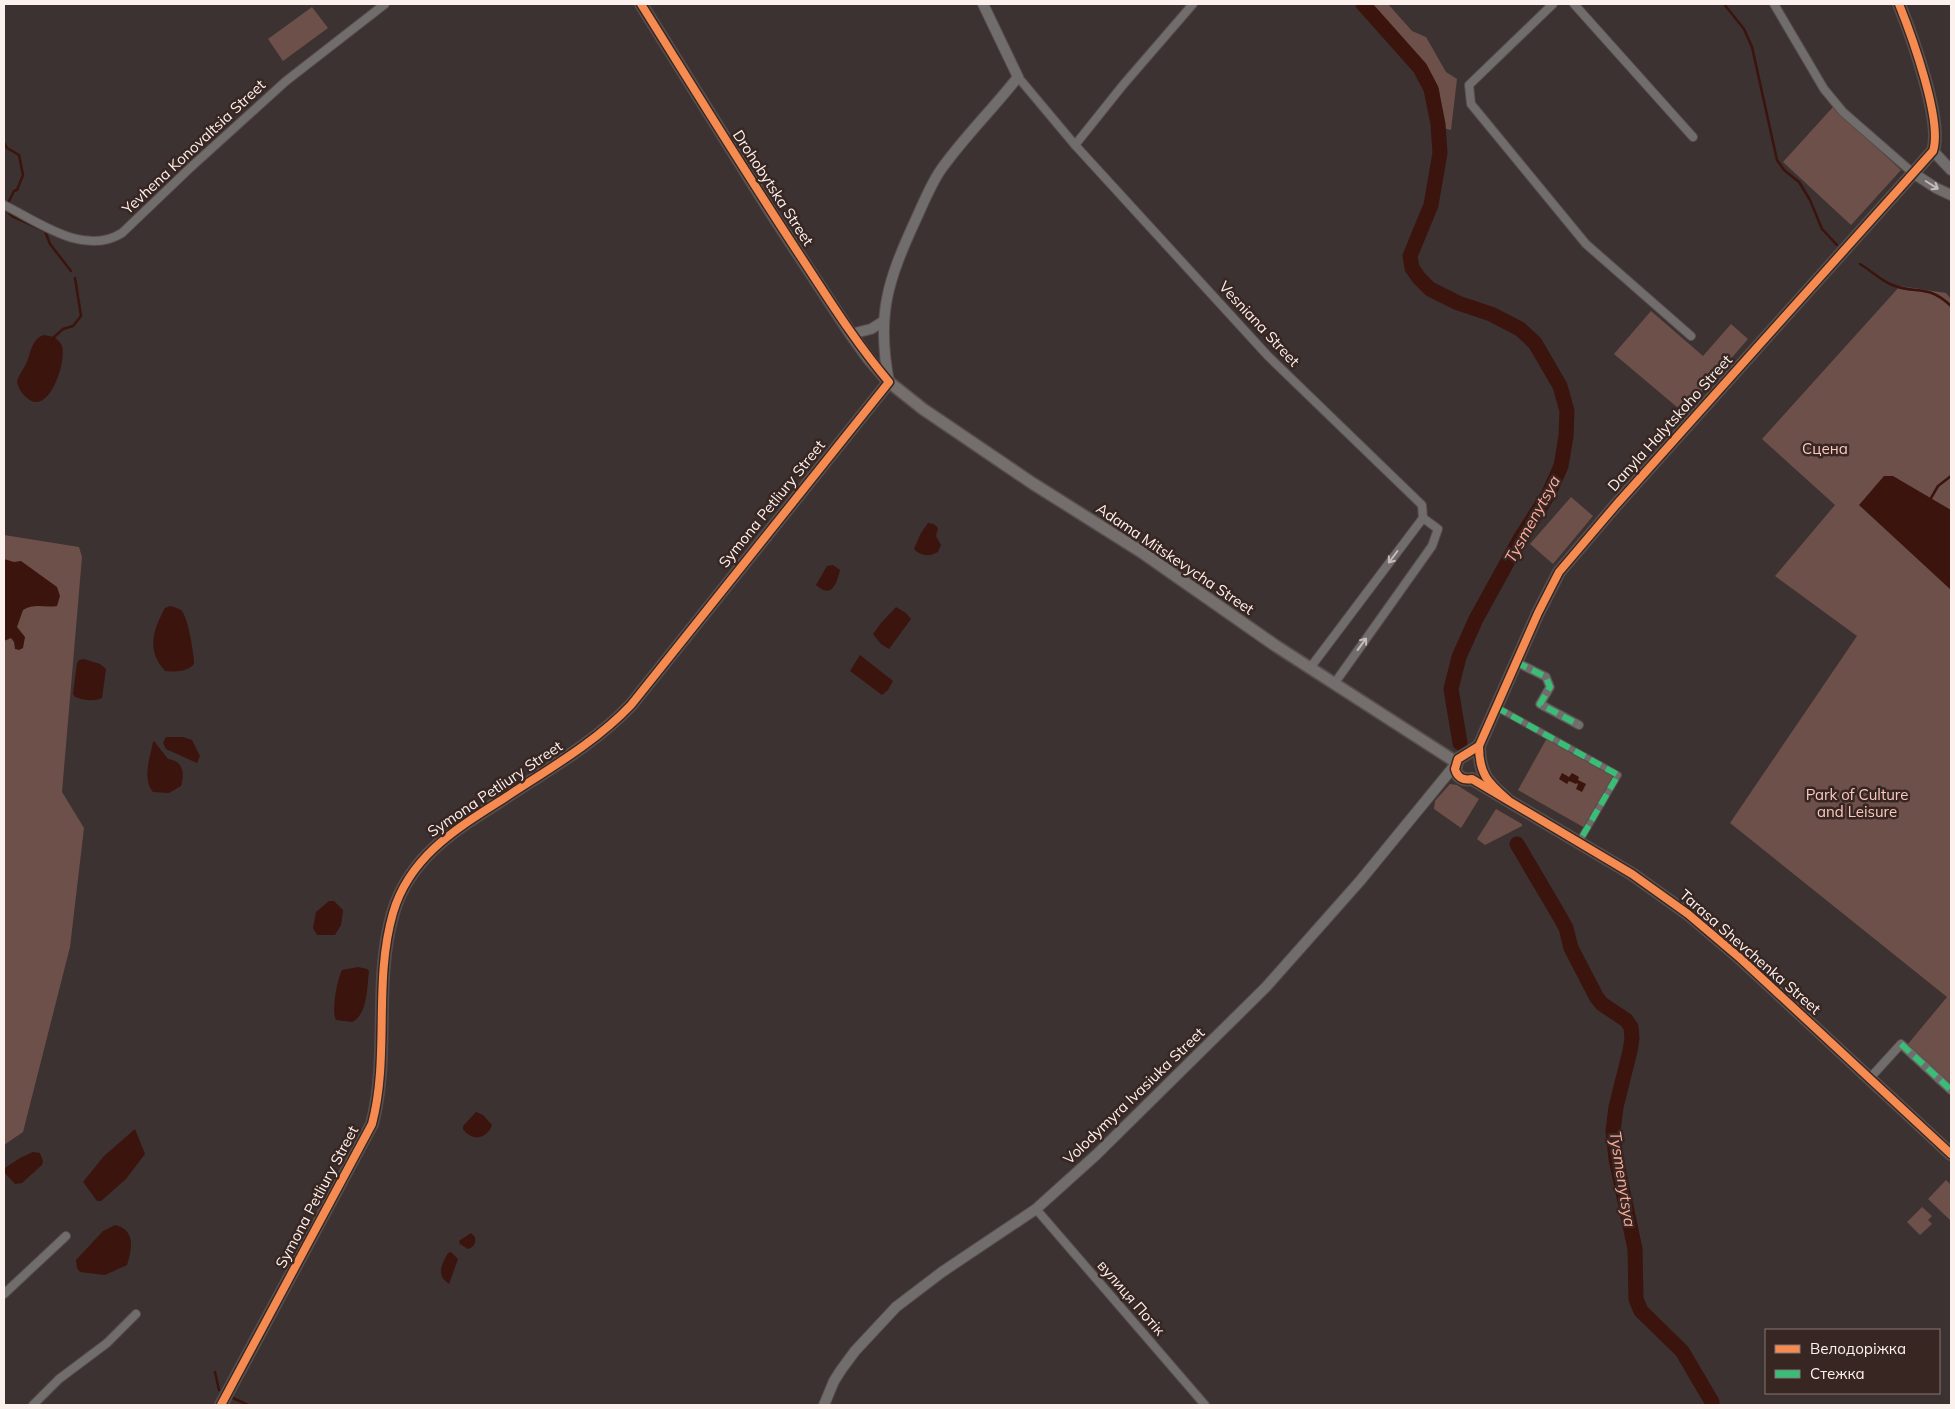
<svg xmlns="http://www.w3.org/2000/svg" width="1955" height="1409" font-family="Mulish,sans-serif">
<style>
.green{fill:#6d504a}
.water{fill:#3b140d}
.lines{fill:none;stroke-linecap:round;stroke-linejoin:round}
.stream{stroke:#3b140d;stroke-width:2.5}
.river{stroke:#3b140d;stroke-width:15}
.pedestrian-casing{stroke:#564e4c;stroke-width:8}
.minor-casing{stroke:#564e4c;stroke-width:10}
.tertiary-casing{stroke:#564e4c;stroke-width:12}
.secondary-casing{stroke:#564e4c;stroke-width:14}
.pedestrian{stroke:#716d6c;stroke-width:5.5}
.minor{stroke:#716d6c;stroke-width:8}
.tertiary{stroke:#716d6c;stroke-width:10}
.secondary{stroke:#746e6d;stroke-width:11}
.quiet{stroke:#3abd76;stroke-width:6;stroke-dasharray:12 6;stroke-linecap:butt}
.cycleway-casing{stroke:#372622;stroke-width:11}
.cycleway{stroke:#f68b52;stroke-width:8}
.oneway{stroke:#c5bcba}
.labels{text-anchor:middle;stroke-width:5;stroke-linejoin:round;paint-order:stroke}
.street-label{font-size:15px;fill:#fdf1ee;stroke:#372622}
.park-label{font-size:15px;fill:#fccabf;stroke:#372622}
.water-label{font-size:16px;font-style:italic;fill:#fdac9b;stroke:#372622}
</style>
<rect width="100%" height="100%" fill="#3c3231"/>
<g class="green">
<polygon points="1371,4 1388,4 1412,31 1426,37 1446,72 1457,79 1451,130 1443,128 1439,89 1425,65"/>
<polygon points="312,7 328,28 283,61 268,39"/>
<polygon points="1833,107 1901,170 1851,225 1783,162"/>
<polygon points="1900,286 1946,293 1951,299 1951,1093 1903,1050 1947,997 1730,823 1857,636 1775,576 1835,505 1762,439"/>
<polygon points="1651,311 1703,356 1731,324 1748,339 1684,413 1614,354"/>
<polygon points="1571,497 1593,516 1553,564 1530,544"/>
<polygon points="4,535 79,547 82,557 62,792 84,828 70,947 23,1132 4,1145"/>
<polygon points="1547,738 1614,776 1585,828 1518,790"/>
<polygon points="1450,784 1457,785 1479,799 1461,828 1434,809 1435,801"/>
<polygon points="1496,809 1522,824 1522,826 1485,845 1477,839"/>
<polygon points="1946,1180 1951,1185 1951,1221 1928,1199"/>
<polygon points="1922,1207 1932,1216 1928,1220 1932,1224 1920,1235 1907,1222"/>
</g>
<g class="water">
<path d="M44,335L54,337C57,339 61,343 62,346C67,362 48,419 26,397C21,393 18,387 17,381C19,375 22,371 25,366C31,356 30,339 44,335Z"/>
<polygon points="1884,476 1893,476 1951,510 1951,590 1859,505"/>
<path d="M928,523L934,524L938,528L936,536L941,545L938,552C930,557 920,556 914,549L921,533Z"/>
<path d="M4,559L14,562L21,561L57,587L60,596L57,606C45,608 34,603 23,610L17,627L25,637L23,648L19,650L15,649L14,642L11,638L4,641Z"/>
<path d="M833,565L840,570C837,582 832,600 816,585L827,566Z"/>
<path d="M170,606C174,607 178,608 181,610C188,616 194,655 194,664C187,672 175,672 165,671C146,650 153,630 165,608Z"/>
<polygon points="896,607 906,613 911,619 889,649 881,644 873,634 881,623"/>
<polygon points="860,655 893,681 888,690 882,695 850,671"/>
<path d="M84,659L100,664L106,669L102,698C94,702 83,700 75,697L73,694L77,663L79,660Z"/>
<polygon points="166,737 183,737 192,740 200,756 197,763 166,749 163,743"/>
<path d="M154,741L168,759C183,761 185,773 181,786L169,793L153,792C142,778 150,758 153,742Z"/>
<polygon points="1562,773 1569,777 1572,773 1579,777 1578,780 1586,784 1582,792 1576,789 1578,784 1577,783 1576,784 1569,781 1567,784 1559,779"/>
<polygon points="329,901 334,901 343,910 341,925 335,935 317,935 313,928 316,912"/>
<path d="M358,967L367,969L369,971C367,986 368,1015 352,1022L336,1020C331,1011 337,980 342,970Z"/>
<path d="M476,1112L483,1115L492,1125C487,1139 472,1142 463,1129V1126Z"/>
<polygon points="135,1129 145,1154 126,1179 101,1201 97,1201 83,1182 104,1156"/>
<polygon points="33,1152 40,1153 43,1161 42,1165 22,1183 15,1184 4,1172 5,1168 20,1158"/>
<path d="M115,1225C136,1230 132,1249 127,1265L105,1275L80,1272L77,1268L76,1260L103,1231Z"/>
<path d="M471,1233L475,1237C476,1243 474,1247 468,1249L460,1244L459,1241Z"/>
<path d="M451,1252L458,1259L449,1284C436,1275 441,1265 448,1253Z"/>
</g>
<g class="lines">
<g class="stream">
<polyline points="1724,4 1744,29 1752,47 1777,160 1784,170 1799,182 1810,200 1822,229 1837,245"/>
<polyline points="4,143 7,148 19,155 23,175 17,190 14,191 8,203 7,211 12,216 45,231 50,244 71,271"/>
<path d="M1860,264C1870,270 1879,279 1890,284C1915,296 1926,282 1951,306"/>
<polyline points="54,337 63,329 73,326 81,316 75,278"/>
<polyline points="1931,498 1938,486 1951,476"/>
<polyline points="215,1372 219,1390"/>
<polyline points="233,1398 248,1405"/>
</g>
<g class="river">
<polyline points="1363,4 1420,68 1431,89 1438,124 1440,153 1431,205 1410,256 1412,268 1419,278 1430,289 1458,303 1491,314 1520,329 1535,343 1560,386 1567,411 1566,436 1561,466 1548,495 1520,539 1476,619 1459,657 1451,689 1460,743"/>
<polyline points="1517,844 1560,917 1566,928 1571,948 1597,998 1602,1004 1626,1020 1631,1027 1632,1038 1630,1051 1616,1107 1613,1131 1616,1159 1635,1249 1636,1299 1641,1311 1682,1351 1712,1402 1712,1405"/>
</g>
<defs>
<polyline id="pedestrian" points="1496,707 1618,775 1579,842"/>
<g id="minor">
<polyline points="1553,4 1469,85 1471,104 1586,244 1691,336"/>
<polyline points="1574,4 1693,137"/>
<polyline points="1774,4 1824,89 1843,112 1913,173"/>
<polyline points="1018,77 1075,145 1268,356 1422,505 1423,518 1310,668"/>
<polyline points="1075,145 1123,85 1193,4"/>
<path d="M4,205C39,222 84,257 122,233L190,168L286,81L385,4"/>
<polyline points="1516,662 1546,677 1550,687 1540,704 1579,725"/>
<polyline points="1334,684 1432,546 1438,529 1423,518"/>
<polyline points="1870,1078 1901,1044 1951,1090"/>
<polyline points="1036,1209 1205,1405"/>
<polyline points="4,1294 66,1236"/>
<polyline points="33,1405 59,1379 107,1343 136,1314"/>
</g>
<g id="tertiary">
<polyline points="1933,151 1951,170"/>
<polyline points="1913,173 1936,188 1951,195"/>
<polyline points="851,334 871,329 884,321"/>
<path d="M889,382C876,314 888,280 916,219C923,204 930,186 940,171C963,138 993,109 1018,77L983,4"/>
<polyline points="824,1405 834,1381 841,1370 855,1351 896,1307 942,1272 1036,1209 1096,1155 1266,987 1360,881 1455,765"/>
</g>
<g id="secondary">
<polyline points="641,4 771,212 851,334 869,359 889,382 923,409 1032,483 1140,551 1276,646 1456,762"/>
<path d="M1479,746L1458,759L1455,769C1457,777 1463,781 1472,779L1632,874L1688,914L1741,959L1951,1154"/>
<path d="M1508,800C1488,783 1479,774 1479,746L1538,613L1559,572L1616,505L1933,151C1943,121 1911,34 1899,4"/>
<path d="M221,1405L372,1124C390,1056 373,982 393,913C409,858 454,830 500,801C545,771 594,744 631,705L889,382"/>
</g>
</defs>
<use href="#pedestrian" class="pedestrian-casing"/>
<use href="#minor" class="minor-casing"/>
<use href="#tertiary" class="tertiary-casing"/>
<use href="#secondary" class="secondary-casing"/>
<use href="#pedestrian" class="pedestrian"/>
<use href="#minor" class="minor"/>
<use href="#tertiary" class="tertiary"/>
<use href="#secondary" class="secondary"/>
<g class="quiet">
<polyline points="1516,662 1546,677 1550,687 1540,704 1579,725"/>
<polyline points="1496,707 1618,775 1579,842"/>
<polyline points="1901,1044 1951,1090"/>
</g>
<defs>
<g id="cycleway">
<path d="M1479,746L1458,759L1455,769C1457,777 1463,781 1472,779L1632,874L1688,914L1741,959L1951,1154"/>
<path d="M1508,800C1488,783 1479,774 1479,746L1538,613L1559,572L1616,505L1933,151C1943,121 1911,34 1899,4"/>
<path d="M221,1405L372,1124C390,1056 373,982 393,913C409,858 454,830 500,801C545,771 594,744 631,705L889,382C855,342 828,298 799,254C745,172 693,87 641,4"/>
</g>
</defs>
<use href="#cycleway" class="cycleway-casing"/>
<use href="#cycleway" class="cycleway"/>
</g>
<defs><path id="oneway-shaft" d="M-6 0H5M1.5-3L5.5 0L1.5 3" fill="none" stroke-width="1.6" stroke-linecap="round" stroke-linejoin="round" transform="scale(1.25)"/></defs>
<g class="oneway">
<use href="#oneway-shaft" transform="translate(1932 185) rotate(32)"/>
<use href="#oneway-shaft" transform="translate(1393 557) rotate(127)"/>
<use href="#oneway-shaft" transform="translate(1362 644) rotate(-54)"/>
</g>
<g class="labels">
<g class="street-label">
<text transform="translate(194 147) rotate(-43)" y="5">Yevhena Konovaltsia Street</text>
<text transform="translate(773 188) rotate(57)" y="5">Drohobytska Street</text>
<text transform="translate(1259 324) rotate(47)" y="5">Vesniana Street</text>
<text transform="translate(1670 423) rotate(-48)" y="5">Danyla Halytskoho Street</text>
<text transform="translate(772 504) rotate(-51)" y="5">Symona Petliury Street</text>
<text transform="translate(1175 559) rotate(34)" y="5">Adama Mitskevycha Street</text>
<text transform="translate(495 789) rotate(-34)" y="5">Symona Petliury Street</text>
<text transform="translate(1750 952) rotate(41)" y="5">Tarasa Shevchenka Street</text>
<text transform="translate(1134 1096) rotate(-44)" y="5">Volodymyra Ivasiuka Street</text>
<text transform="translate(317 1197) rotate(-62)" y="5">Symona Petliury Street</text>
<text transform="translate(1131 1298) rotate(49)" y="5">вулиця Потік</text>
</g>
<g class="park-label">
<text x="1825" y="454">Сцена</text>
<text x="1857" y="800">Park of Culture<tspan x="1857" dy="17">and Leisure</tspan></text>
</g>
<g class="water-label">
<text transform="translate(1532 519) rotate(-61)" y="6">Tysmenytsya</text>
<text transform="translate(1623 1179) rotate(81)" y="6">Tysmenytsya</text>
</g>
</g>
<rect width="1955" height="1409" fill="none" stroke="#fdf1ee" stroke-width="10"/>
<rect x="1765" y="1329" width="175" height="65" fill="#372622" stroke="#867774"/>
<rect x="1775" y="1345" width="25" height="8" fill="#f68b52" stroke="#867774"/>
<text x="1810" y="1354" font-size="15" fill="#fdf1ee">Велодоріжка</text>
<rect x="1775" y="1370" width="25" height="8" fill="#3abd76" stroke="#867774"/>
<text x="1810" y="1379" font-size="15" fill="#fdf1ee">Стежка</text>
</svg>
